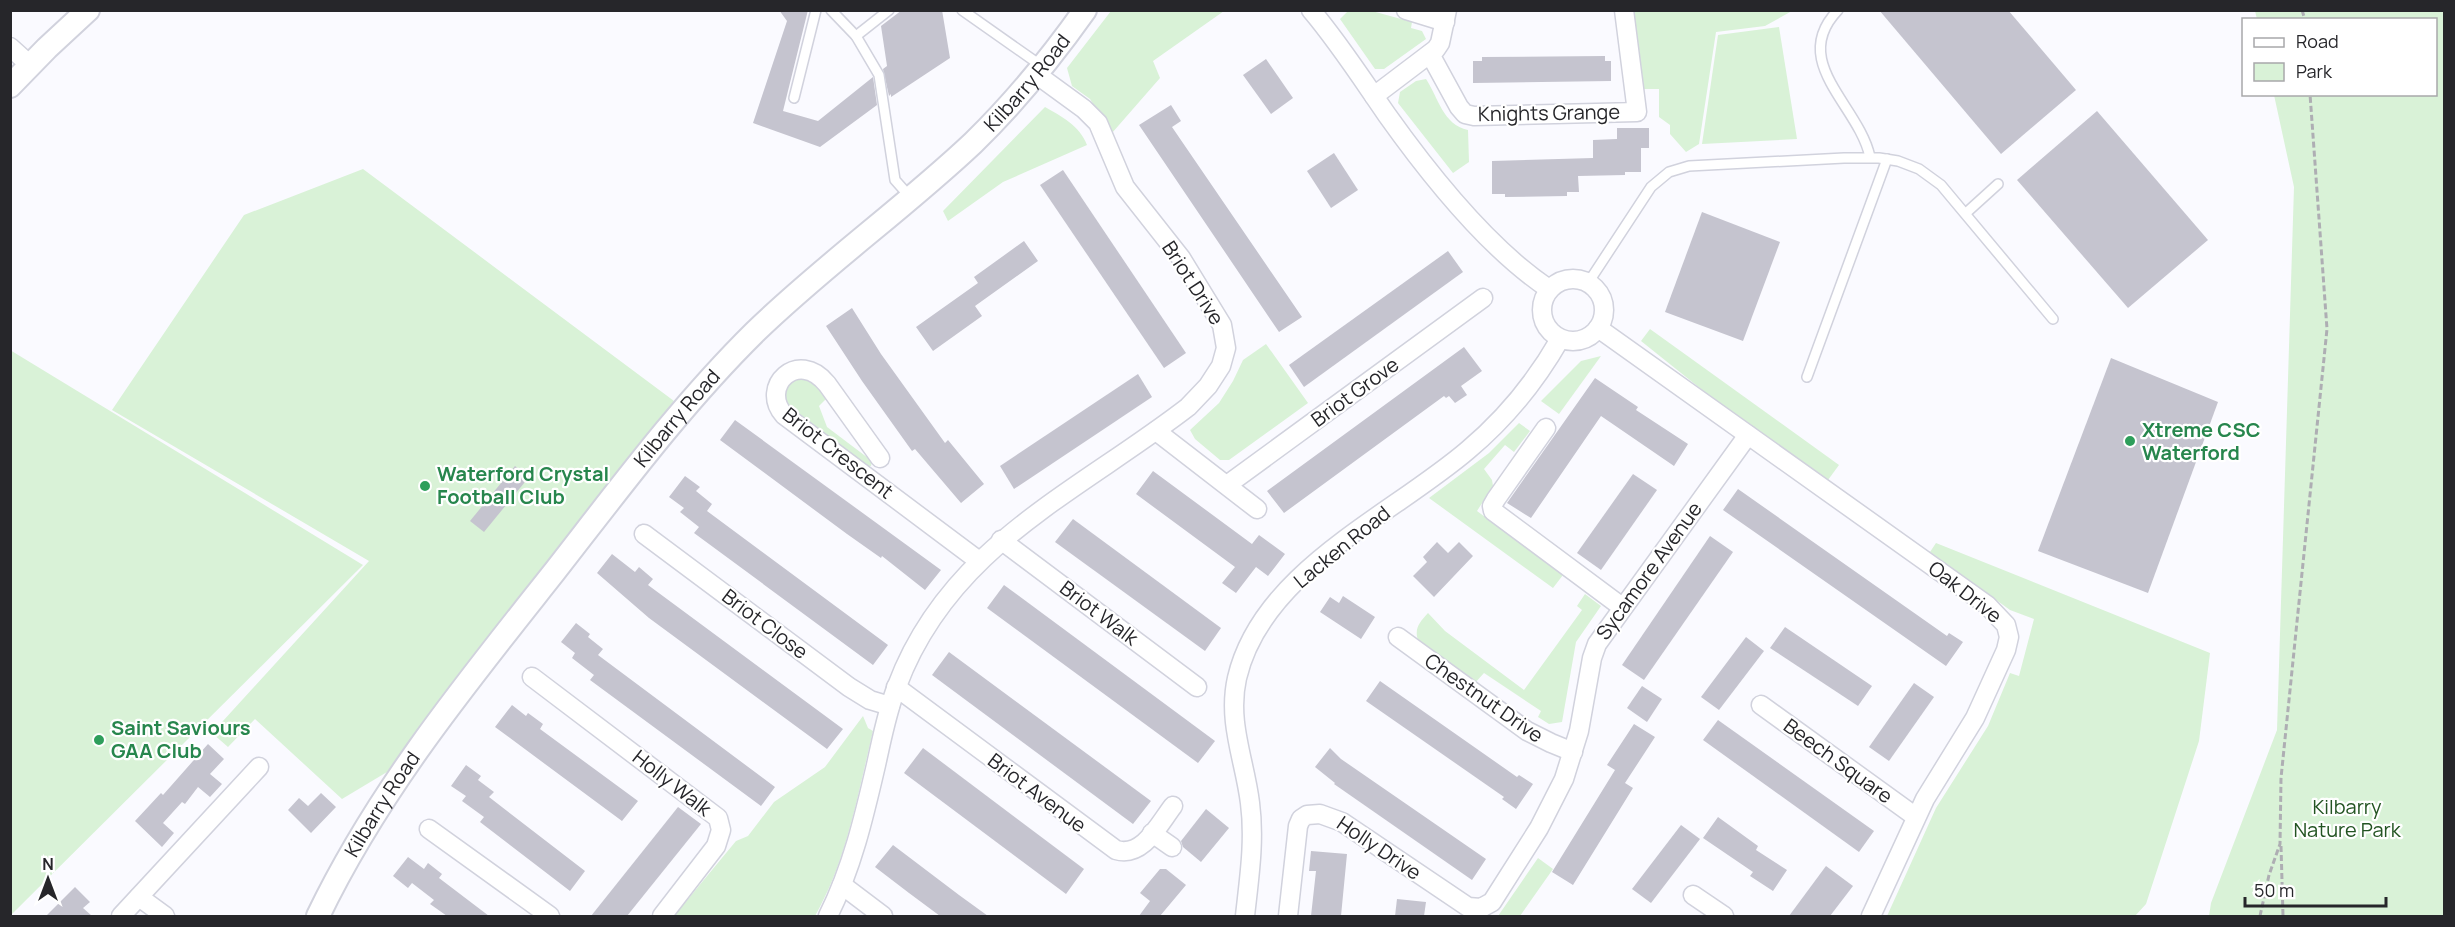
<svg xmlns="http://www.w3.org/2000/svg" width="2455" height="927" font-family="Manrope,sans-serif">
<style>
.green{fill:#d9f2d7}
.building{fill:#c5c4cf}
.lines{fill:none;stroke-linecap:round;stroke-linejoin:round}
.service-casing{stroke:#d1d2dd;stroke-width:12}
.minor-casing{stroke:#d1d2dd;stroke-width:21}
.tertiary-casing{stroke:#d1d2dd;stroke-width:26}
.path{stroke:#aeaeb3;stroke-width:3;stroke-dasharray:6 3;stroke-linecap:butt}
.service{stroke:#fff;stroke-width:9}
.minor{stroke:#fff;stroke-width:18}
.tertiary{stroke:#fff;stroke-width:22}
.leisure-dot{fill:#2e9e5b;stroke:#fff;stroke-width:2}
.labels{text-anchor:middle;stroke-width:4.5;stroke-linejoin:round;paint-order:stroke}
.street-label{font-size:20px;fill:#26262a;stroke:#fff}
.leisure-label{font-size:20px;font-weight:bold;fill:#27864d;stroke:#fff;text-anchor:start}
.park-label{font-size:20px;fill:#235422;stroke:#fff}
</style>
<rect width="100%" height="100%" fill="#fafaff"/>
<g class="green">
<polygon points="1349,10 1372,11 1412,22 1411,28 1422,31 1426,39 1384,69 1375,69 1340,19"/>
<polygon points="1111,11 1224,11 1153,61 1160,78 1112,133 1090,99 1072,86 1067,68"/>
<polygon points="1792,11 1765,26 1716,32 1699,144 1686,152 1670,134 1670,125 1659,117 1659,89 1644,89 1634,11"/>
<polygon points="2255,11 2444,11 2444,916 2209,916 2211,903 2277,730 2294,187 2274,95 2436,94 2436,20 2257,19"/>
<polygon points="1779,27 1797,139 1702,144 1718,35"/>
<path d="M1426,79C1438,97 1443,125 1468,130L1469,162L1453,173L1398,103L1400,92L1416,81Z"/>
<path d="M1045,107C1061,116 1080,126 1087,145L1003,182L948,221L943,211Z"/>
<polygon points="363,169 674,401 387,772 342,799 255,719 228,747 212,733 369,561 112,410 244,215"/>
<polygon points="1650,329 1839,465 1828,480 1706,393 1641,341"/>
<polygon points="1266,344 1308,403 1229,460 1220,460 1195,439 1190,430 1219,403 1233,381 1243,360"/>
<polygon points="10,350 363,565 11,915 10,915"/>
<polygon points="1601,356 1559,414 1541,401 1581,361"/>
<path d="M803,376L813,380L827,398L819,406L827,427L872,461L871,466H865L787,405C781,390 788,379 803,376Z"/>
<polygon points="1519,423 1530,431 1514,452 1505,445 1484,469 1492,480 1493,486 1477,511 1563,575 1553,588 1429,498 1489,453"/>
<polygon points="1936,543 2210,653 2199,741 2146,904 2135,916 1887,916 1936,808 1988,726 2010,673 2019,676 2034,619 2010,610 1930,552"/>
<path d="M1585,594L1601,606L1576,642L1562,722L1549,724L1538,717L1541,711L1484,673L1474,684L1418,640C1414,628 1420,622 1428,613L1445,631L1524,690L1582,610L1577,606Z"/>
<path d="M863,716L868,728L873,731C858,793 847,860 815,916H674L736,841L748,836L774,802L825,767Z"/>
<polygon points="1538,858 1553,869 1520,916 1498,916"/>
</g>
<g class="building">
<polygon points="779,10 808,10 783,111 818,121 873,77 877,105 820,147 753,123 787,21"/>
<polygon points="902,10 942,10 950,58 891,97 891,94 889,96 883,69 887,66 881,26"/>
<polygon points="1879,10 2008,10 2076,90 2001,154"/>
<polygon points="1605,56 1605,61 1611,61 1611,81 1473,83 1473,61 1482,61 1482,57"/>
<polygon points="1266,59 1293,98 1271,114 1243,75"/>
<polygon points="1171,105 1181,121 1172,127 1302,317 1279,332 1139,125"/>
<polygon points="2097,111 2208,240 2128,308 2017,180"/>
<polygon points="1617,128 1649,128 1649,148 1641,148 1641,172 1625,172 1625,175 1578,176 1579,192 1567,192 1567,196 1505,197 1505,194 1492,194 1492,161 1593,158 1593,140 1617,139"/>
<polygon points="1334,153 1358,190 1331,208 1307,171"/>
<polygon points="1063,170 1186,353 1164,368 1040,185"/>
<polygon points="1702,212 1780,242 1743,341 1665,312"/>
<polygon points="1024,241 1038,261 975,306 982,316 933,351 916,327 978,283 974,277"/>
<polygon points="1448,251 1463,272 1304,387 1289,365"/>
<polygon points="852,308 881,354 945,443 948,440 984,484 961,503 915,449 912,451 862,381 826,326"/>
<polygon points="1464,347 1482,371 1461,386 1467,395 1455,403 1449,396 1446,398 1444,396 1284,513 1267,491"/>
<polygon points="2111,358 2218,402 2148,593 2038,551"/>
<polygon points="1138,374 1152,397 1014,489 1000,466"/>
<polygon points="1595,378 1638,407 1636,410 1688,444 1674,466 1601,416 1531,518 1507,503"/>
<polygon points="735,420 941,570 925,590 882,556 881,558 847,534 720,440"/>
<polygon points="515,466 529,477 484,532 470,521"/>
<polygon points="1153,471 1252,544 1259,535 1285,554 1268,576 1256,567 1236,593 1222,583 1235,567 1136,494"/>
<polygon points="1633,474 1657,490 1601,570 1577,553"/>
<polygon points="685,476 700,487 696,491 712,504 707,511 888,645 873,665 694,533 699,527 680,512 684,508 669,497"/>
<polygon points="1738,489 1947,636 1949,633 1963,642 1946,666 1723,510"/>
<polygon points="1073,519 1221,628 1205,651 1055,542"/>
<polygon points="1710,536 1733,552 1644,680 1622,665"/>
<polygon points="1437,542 1448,553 1459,542 1473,556 1434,597 1413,576 1427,562 1423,557"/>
<polygon points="612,554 635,572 639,567 653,579 648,585 843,729 827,749 649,618 597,573"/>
<polygon points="1004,585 1215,741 1198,763 987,608"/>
<polygon points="1343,596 1375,617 1361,639 1320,612 1330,597 1339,603"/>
<polygon points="576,623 590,634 588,637 603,649 598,655 775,787 761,806 590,680 594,675 572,658 575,653 561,642"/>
<polygon points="1785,627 1872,686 1858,706 1770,648"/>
<polygon points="1746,637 1764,651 1719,710 1701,697"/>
<polygon points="949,652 1151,801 1133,824 932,675"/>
<polygon points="1380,681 1517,777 1519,775 1533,784 1516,809 1502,799 1504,797 1366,701"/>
<polygon points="1914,683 1934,697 1889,761 1869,747"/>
<polygon points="1642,686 1662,699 1647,722 1627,708"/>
<polygon points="512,705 526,716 528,713 543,724 540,729 638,801 622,821 495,727"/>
<polygon points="1718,720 1874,831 1859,852 1703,740"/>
<polygon points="1634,724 1655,737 1625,783 1633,788 1573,885 1552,872 1615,770 1607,765"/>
<polygon points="208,744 224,759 210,774 222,784 210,797 198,787 185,804 182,802 163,823 174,833 162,847 135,821 161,793 163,795"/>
<polygon points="923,748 1084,869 1066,894 904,773"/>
<polygon points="1330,748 1341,759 1486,859 1472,880 1334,784 1335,783 1315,767"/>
<polygon points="466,765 481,776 478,780 494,792 489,797 585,871 570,891 480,822 484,817 462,801 466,796 451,786"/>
<polygon points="321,793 336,807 311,833 288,810 299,798 308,806"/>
<polygon points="678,807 701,824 627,916 591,916"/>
<polygon points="1206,809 1229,828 1201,862 1183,847 1181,841"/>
<polygon points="1718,817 1758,846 1756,850 1787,870 1773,891 1750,876 1753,872 1703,838"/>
<polygon points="1681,825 1700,839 1651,903 1632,889"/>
<polygon points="893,845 959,895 988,916 940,916 909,893 875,867"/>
<polygon points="1311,851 1347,854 1341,916 1311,916 1316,871 1309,871"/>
<polygon points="408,857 424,869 428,863 442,874 439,878 489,916 447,916 430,904 434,900 412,883 408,888 393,876"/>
<polygon points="1826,866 1853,886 1830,916 1789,916"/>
<polygon points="1160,869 1166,869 1186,885 1160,916 1139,916 1150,901 1140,893"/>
<polygon points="75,887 90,902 83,908 92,916 46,916"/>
<polygon points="1397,899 1426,902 1424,916 1395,916"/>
</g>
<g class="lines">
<defs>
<g id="service">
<polyline points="831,10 856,36 879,75 895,180 911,198"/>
<polyline points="962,10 1043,67"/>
<path d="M1838,10C1788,62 1859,105 1870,157"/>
<polyline points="856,36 889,10"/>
<polyline points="794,98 816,10"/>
<polyline points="1966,213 1998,184"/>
<polyline points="1588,283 1651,187 1669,172 1689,166 1844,158 1879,158 1898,161 1919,169 1941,185 2053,319"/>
<polyline points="1807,377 1887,159"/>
</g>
<g id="minor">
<path d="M1311,10C1339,43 1362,79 1387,115C1429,174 1489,249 1549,289"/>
<polyline points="1406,10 1445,22"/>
<polyline points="10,47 30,65"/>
<polyline points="1430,54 1459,107 1465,114 1474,116 1637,112 1624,10"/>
<polyline points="1374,96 1436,49 1440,43 1447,10"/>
<circle cx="1573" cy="310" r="31"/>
<polyline points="1598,328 1987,605 2006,625 2009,637 2006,650 1975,718 1925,799 1871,916"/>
<polyline points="1546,428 1496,499 1492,506 1493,511 1622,607"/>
<polyline points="1156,431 1257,509"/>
<path d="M880,458L827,384C798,348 759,387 784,415L979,561"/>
<polyline points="1227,485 1483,298"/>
<polyline points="644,534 849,687 870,700 890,706"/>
<polyline points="1001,540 1197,687"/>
<polyline points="1398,637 1527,731 1551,743 1573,752"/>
<polyline points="532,677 718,818 721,830 716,846 662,916"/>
<path d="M896,687L1116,850C1143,858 1159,824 1173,806"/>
<polyline points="1761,705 1916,817"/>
<polyline points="429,829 550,916"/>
<polyline points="1152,833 1172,847"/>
<polyline points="842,885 883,916"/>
<polyline points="1693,895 1724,916"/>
<polyline points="139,897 165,916"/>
<polyline points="121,916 259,767"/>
<path d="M828,916C852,868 864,817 876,765C882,738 887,711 897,686C949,546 1078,492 1188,407L1208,386L1221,366L1226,348L1222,325L1181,258L1125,187L1098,123L1084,109L1036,74"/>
<path d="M1245,916C1249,879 1255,841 1250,803C1245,761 1227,722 1237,678C1262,571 1391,516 1468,450C1505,419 1536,381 1560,339"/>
<polyline points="1288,916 1298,826 1301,819 1307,815 1320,814 1342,822 1468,907 1481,908 1492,902 1539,828 1564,779 1579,731 1592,658 1597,644 1748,435"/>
</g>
<g id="tertiary">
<polyline points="10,86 47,48 88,10"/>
<path id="s1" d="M318,916C379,789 468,681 555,571C619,489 681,405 755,332C824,265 903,209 973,143C1015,102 1051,58 1085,10"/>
</g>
</defs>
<use href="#service" class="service-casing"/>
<use href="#minor" class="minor-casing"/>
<use href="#tertiary" class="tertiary-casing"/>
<g class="path">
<polyline points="2302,10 2305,20"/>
<polyline points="2281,846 2283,916"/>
<polyline points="2260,916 2269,875 2280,844 2281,778 2327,329 2310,94"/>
</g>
<use href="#service" class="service"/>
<use href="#minor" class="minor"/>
<use href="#tertiary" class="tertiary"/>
</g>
<g class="leisure-dot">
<circle cx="2130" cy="441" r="6"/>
<circle cx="425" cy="486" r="6"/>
<circle cx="99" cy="740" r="6"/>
</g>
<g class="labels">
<g class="street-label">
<text dy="7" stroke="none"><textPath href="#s1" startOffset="1101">Kilbarry Road</textPath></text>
<text transform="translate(1549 113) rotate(-1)" y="7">Knights Grange</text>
<text transform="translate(1193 283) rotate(57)" y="7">Briot Drive</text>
<text transform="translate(1355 392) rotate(-36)" y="7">Briot Grove</text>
<text dy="7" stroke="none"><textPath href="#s1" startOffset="615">Kilbarry Road</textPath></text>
<text transform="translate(838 453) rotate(38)" y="7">Briot Crescent</text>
<text transform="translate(1342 547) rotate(-39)" y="7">Lacken Road</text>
<text transform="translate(1649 571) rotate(-54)" y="7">Sycamore Avenue</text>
<text transform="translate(1965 592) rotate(38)" y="7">Oak Drive</text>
<text transform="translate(1099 613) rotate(37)" y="7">Briot Walk</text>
<text transform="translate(765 624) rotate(37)" y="7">Briot Close</text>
<text transform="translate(1484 698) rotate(35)" y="7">Chestnut Drive</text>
<text transform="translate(1838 761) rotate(36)" y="7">Beech Square</text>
<text transform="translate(672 783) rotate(38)" y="7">Holly Walk</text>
<text transform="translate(1037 793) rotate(37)" y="7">Briot Avenue</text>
<text dy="7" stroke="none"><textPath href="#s1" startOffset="129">Kilbarry Road</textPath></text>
<text transform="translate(1379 848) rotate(34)" y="7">Holly Drive</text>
</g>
<g class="leisure-label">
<text x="2142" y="437">Xtreme CSC<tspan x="2142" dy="23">Waterford</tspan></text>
<text x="437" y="481">Waterford Crystal<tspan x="437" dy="23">Football Club</tspan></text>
<text x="111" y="735">Saint Saviours<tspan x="111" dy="23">GAA Club</tspan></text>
</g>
<g class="park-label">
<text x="2347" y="814">Kilbarry<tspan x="2347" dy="23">Nature Park</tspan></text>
</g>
</g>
<rect width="2455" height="927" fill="none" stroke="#26262a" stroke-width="24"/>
<rect x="2242" y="18" width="195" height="78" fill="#ffffff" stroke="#a8a8aa" stroke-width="1.5"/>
<rect x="2254" y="38" width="30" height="9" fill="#ffffff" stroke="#a8a8aa" stroke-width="1.5"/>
<text x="2296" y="48" font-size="18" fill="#26262a">Road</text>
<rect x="2254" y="63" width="30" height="18" fill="#d9f2d7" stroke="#a8a8aa" stroke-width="1.5"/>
<text x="2296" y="78" font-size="18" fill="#26262a">Park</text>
<g transform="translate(48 879)" stroke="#ffffff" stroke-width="4.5" paint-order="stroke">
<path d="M0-4.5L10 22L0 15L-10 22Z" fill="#26262a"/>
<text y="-9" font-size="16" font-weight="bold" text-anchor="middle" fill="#26262a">N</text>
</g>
<path d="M2245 897v9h141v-9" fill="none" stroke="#26262a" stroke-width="3"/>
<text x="2254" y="897" font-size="18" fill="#26262a" stroke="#ffffff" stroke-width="4.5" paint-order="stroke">50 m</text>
</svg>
